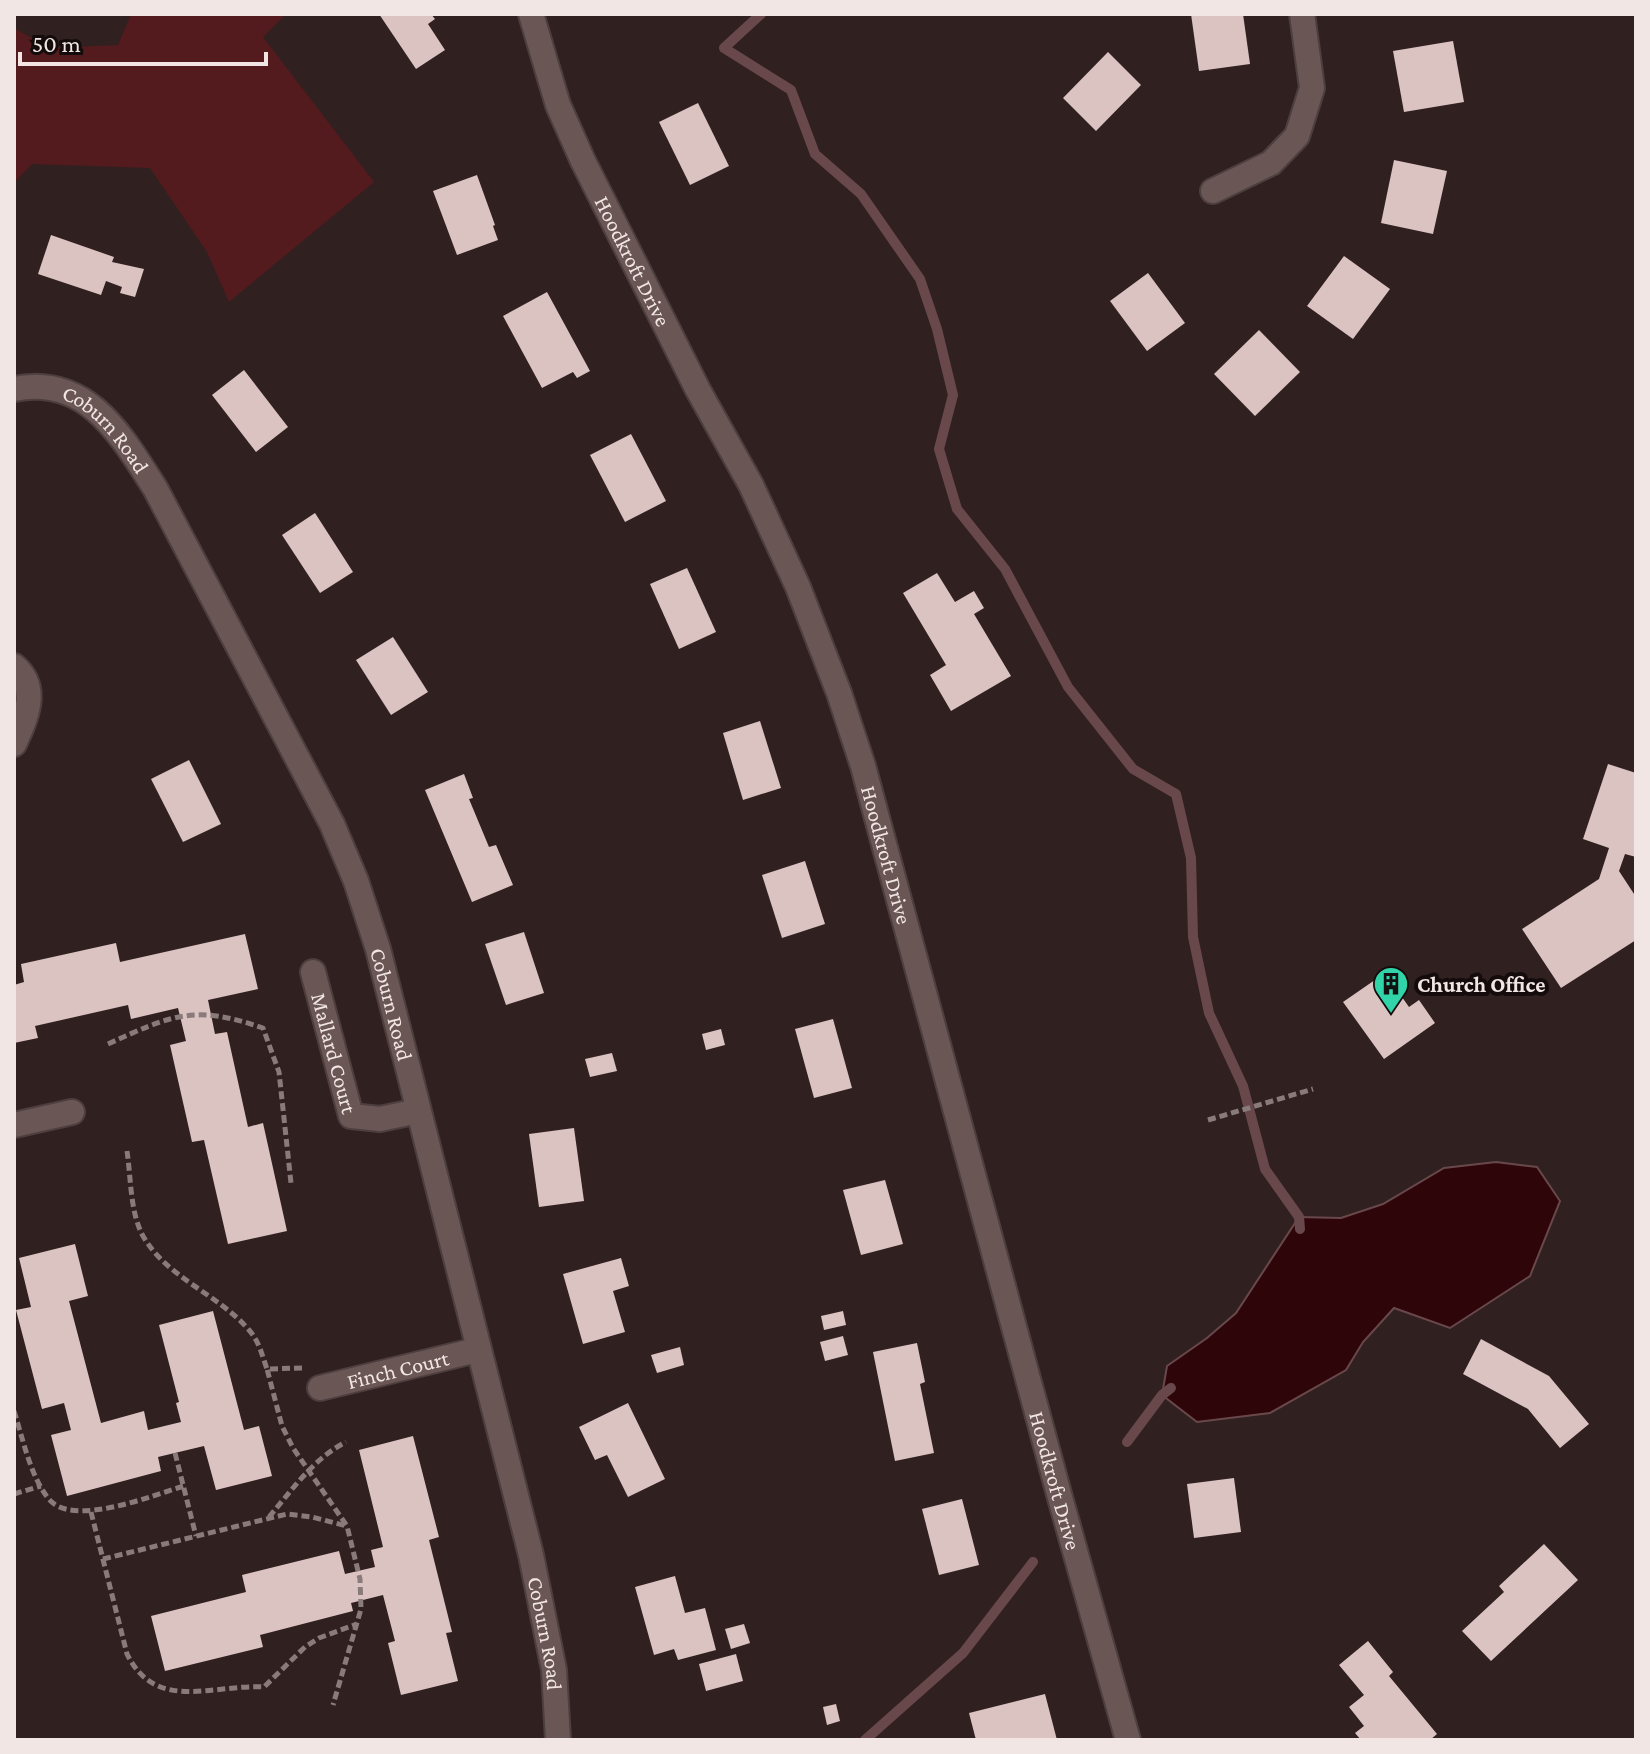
<svg xmlns="http://www.w3.org/2000/svg" width="1650" height="1754" font-family="'Crimson Pro',serif">
<style>
.green{fill:#531b1e}
.water{fill:#2e0509;stroke:#69484b;stroke-width:2}
.lines{fill:none;stroke-linecap:round;stroke-linejoin:round}
.stream{stroke:#69484b;stroke-width:10}
.building{fill:#dbc3c2}
.minor-casing{stroke:#4d3e3f;stroke-width:28}
.path{stroke:#897b7a;stroke-width:5;stroke-dasharray:8 4;stroke-linecap:butt}
.minor{stroke:#6a5655;stroke-width:24}
.labels{text-anchor:middle;stroke-width:8;stroke-linejoin:round;paint-order:stroke}
.street-label{font-size:22px;fill:#f2e6e5;stroke:#140c0c}
.poi-label{font-size:22px;font-weight:bold;fill:#f2e6e5;stroke:#140c0c;text-anchor:start}
</style>
<rect width="100%" height="100%" fill="#312020"/>
<polygon class="green" points="131,14 286,14 263,37 374,182 229,302 207,252 150,168 32,164 14,183 14,28 49,48 118,45"/>
<polygon class="water" points="1496,1162 1537,1167 1560,1201 1530,1276 1450,1328 1394,1308 1363,1342 1346,1370 1270,1413 1197,1422 1162,1395 1167,1366 1207,1338 1236,1313 1299,1217 1341,1218 1383,1204 1444,1168"/>
<g class="lines">
<g class="stream">
<polyline points="761,14 724,48 791,90 815,154 861,194 920,279 937,329 953,395 939,449 957,509 1005,569 1068,687 1133,769 1176,794 1191,858 1193,937 1209,1013 1243,1086 1265,1169 1299,1217 1300,1229"/>
<polyline points="1127,1442 1162,1395 1171,1388"/>
<polyline points="865,1740 963,1653 1033,1562"/>
</g>
</g>
<g class="building">
<polygon points="379,14 431,14 435,19 428,24 445,50 416,69"/>
<polygon points="1191,14 1243,14 1250,64 1199,71"/>
<polygon points="1453,41 1464,102 1404,112 1393,51"/>
<polygon points="1108,52 1141,85 1096,131 1063,98"/>
<polygon points="698,103 729,166 690,185 659,122"/>
<polygon points="1394,160 1447,171 1433,234 1381,223"/>
<polygon points="477,175 495,225 493,226 498,240 457,255 433,191"/>
<polygon points="51,235 114,257 112,262 144,269 135,297 120,293 122,287 106,281 101,295 38,274"/>
<polygon points="1344,256 1390,289 1353,339 1307,306"/>
<polygon points="1148,273 1185,323 1147,351 1110,301"/>
<polygon points="547,292 590,371 577,378 573,372 542,388 503,316"/>
<polygon points="1259,330 1300,372 1255,416 1214,374"/>
<polygon points="244,370 288,427 256,452 212,395"/>
<polygon points="631,434 666,501 625,522 590,455"/>
<polygon points="315,513 353,572 320,593 282,535"/>
<polygon points="687,568 716,632 679,649 650,584"/>
<polygon points="937,573 955,602 974,591 984,608 974,614 1011,676 951,711 930,675 946,665 903,593"/>
<polygon points="393,637 428,692 391,715 356,660"/>
<polygon points="760,721 781,788 743,800 723,733"/>
<polygon points="189,760 221,824 183,842 151,779"/>
<polygon points="1608,764 1636,773 1636,857 1625,854 1619,871 1636,897 1636,940 1561,988 1522,929 1599,879 1609,848 1583,839"/>
<polygon points="464,774 473,798 469,799 489,847 496,845 513,885 472,902 425,790"/>
<polygon points="805,861 825,924 782,938 762,875"/>
<polygon points="524,932 544,993 506,1005 485,944"/>
<polygon points="245,934 258,989 208,1000 215,1034 227,1032 248,1127 263,1123 287,1231 228,1244 204,1140 192,1142 170,1045 186,1041 178,1008 131,1019 128,1005 35,1026 38,1038 14,1043 14,985 24,982 21,964 116,943 120,962"/>
<polygon points="1385,973 1409,1007 1419,1000 1435,1023 1384,1059 1343,1002"/>
<polygon points="833,1019 852,1088 814,1098 795,1029"/>
<polygon points="721,1029 725,1045 706,1050 702,1034"/>
<polygon points="612,1053 617,1071 590,1077 585,1059"/>
<polygon points="574,1128 584,1201 539,1207 529,1134"/>
<polygon points="885,1180 903,1244 861,1255 843,1190"/>
<polygon points="75,1244 88,1296 69,1301 101,1423 144,1411 148,1430 181,1422 176,1403 179,1402 159,1325 213,1311 244,1430 259,1426 272,1476 216,1490 204,1446 158,1457 161,1471 67,1496 51,1435 71,1430 64,1403 42,1409 16,1310 31,1307 19,1258"/>
<polygon points="621,1258 629,1286 613,1291 625,1332 583,1344 563,1274"/>
<polygon points="843,1311 846,1325 824,1330 821,1316"/>
<polygon points="843,1336 848,1355 825,1361 820,1342"/>
<polygon points="1481,1339 1549,1376 1589,1424 1560,1448 1528,1409 1463,1374"/>
<polygon points="917,1343 925,1382 920,1384 934,1453 895,1461 873,1352"/>
<polygon points="680,1347 684,1365 657,1373 651,1355"/>
<polygon points="628,1403 665,1479 628,1497 607,1455 595,1460 579,1427"/>
<polygon points="413,1436 439,1537 429,1540 452,1632 446,1633 458,1681 401,1695 388,1643 395,1641 383,1595 351,1603 353,1611 260,1635 263,1647 165,1671 151,1616 246,1592 242,1575 339,1551 345,1574 375,1567 371,1550 383,1547 359,1450"/>
<polygon points="1234,1478 1241,1532 1194,1538 1187,1484"/>
<polygon points="962,1499 979,1565 939,1575 922,1509"/>
<polygon points="1544,1544 1578,1580 1491,1661 1462,1631 1504,1592 1499,1586"/>
<polygon points="675,1576 685,1613 705,1608 716,1650 678,1660 674,1649 654,1655 635,1587"/>
<polygon points="744,1624 750,1643 731,1649 725,1629"/>
<polygon points="1368,1641 1393,1672 1389,1676 1437,1734 1430,1740 1361,1740 1355,1733 1364,1726 1349,1707 1364,1695 1339,1665"/>
<polygon points="736,1654 743,1681 706,1691 699,1664"/>
<polygon points="1045,1694 1057,1740 976,1740 969,1713"/>
<polygon points="836,1704 840,1721 827,1725 823,1707"/>
</g>
<g class="lines">
<defs>
<g id="minor">
<path id="s1" d="M531,14L558,105L583,161L698,390L751,485L798,587L839,693L863,766L1059,1494L1128,1740"/>
<polyline points="1213,191 1271,163 1297,136 1312,88 1302,14"/>
<path id="s2" d="M14,389C87,374 121,435 155,488L332,824L356,881L378,949L531,1555L554,1670L558,1740"/>
<path d="M14,666C40,688 26,718 14,744"/>
<path id="s3" d="M313,972L351,1116L380,1119L418,1111"/>
<polyline points="14,1125 72,1112"/>
<path id="s4" d="M320,1388L477,1350"/>
</g>
</defs>
<use href="#minor" class="minor-casing"/>
<g class="path">
<path d="M108,1044C172,1015 194,1004 263,1028L279,1072L291,1183"/>
<polyline points="1208,1120 1313,1089"/>
<path d="M127,1151C131,1178 130,1212 143,1236C167,1278 218,1294 249,1330C259,1341 262,1355 267,1369"/>
<polyline points="302,1368 267,1369 282,1426 293,1448 347,1526 360,1579 361,1609 333,1705"/>
<path d="M14,1411C23,1439 30,1475 48,1498C71,1529 153,1495 184,1486"/>
<polyline points="175,1453 196,1536"/>
<polyline points="14,1494 41,1486"/>
<path d="M91,1512L127,1654C156,1713 212,1684 264,1687L305,1647L319,1638L357,1624"/>
<path d="M269,1517C292,1490 314,1458 346,1442"/>
<polyline points="103,1559 287,1514 312,1517 347,1526"/>
</g>
<use href="#minor" class="minor"/>
</g>
<defs>
<symbol id="building-pin" viewBox="-11 -11 22 30"><path d="M0 17L-7.5 6A9.5 9.5 0 1 1 7.5 6Z" fill="#31d4a9" stroke="#140c0c"/><path d="M-4-6H4V6H1V3H-1V6H-4ZM-2.5-4.3h1.7v1.8h-1.7ZM.8-4.3h1.7v1.8H.8ZM-2.5-1h1.7V.8h-1.7ZM.8-1h1.7V.8H.8Z" fill="#111"/></symbol>
</defs>
<g fill-rule="evenodd">
<use href="#building-pin" x="1371" y="964" width="40" height="54"/>
</g>
<g class="labels">
<g class="street-label">
<text dy="8" stroke="none"><textPath href="#s1" startOffset="268">Hoodkroft Drive</textPath></text>
<text dy="8" stroke="none"><textPath href="#s2" startOffset="108">Coburn Road</textPath></text>
<text dy="8" stroke="none"><textPath href="#s1" startOffset="916">Hoodkroft Drive</textPath></text>
<text dy="8" stroke="none"><textPath href="#s2" startOffset="756">Coburn Road</textPath></text>
<text dy="8" stroke="none"><textPath href="#s3" startOffset="84">Mallard Court</textPath></text>
<text dy="8" stroke="none"><textPath href="#s4" startOffset="80">Finch Court</textPath></text>
<text dy="8" stroke="none"><textPath href="#s1" startOffset="1564">Hoodkroft Drive</textPath></text>
<text dy="8" stroke="none"><textPath href="#s2" startOffset="1404">Coburn Road</textPath></text>
</g>
<g class="poi-label">
<text x="1417" y="992">Church Office</text>
</g>
</g>
<rect width="1650" height="1754" fill="none" stroke="#f2e6e5" stroke-width="32"/>
<path d="M20 52v12h246v-12" fill="none" stroke="#f2e6e5" stroke-width="4"/>
<text x="32" y="52" font-size="24" fill="#f2e6e5" stroke="#140c0c" stroke-width="6" paint-order="stroke">50 m</text>
</svg>
